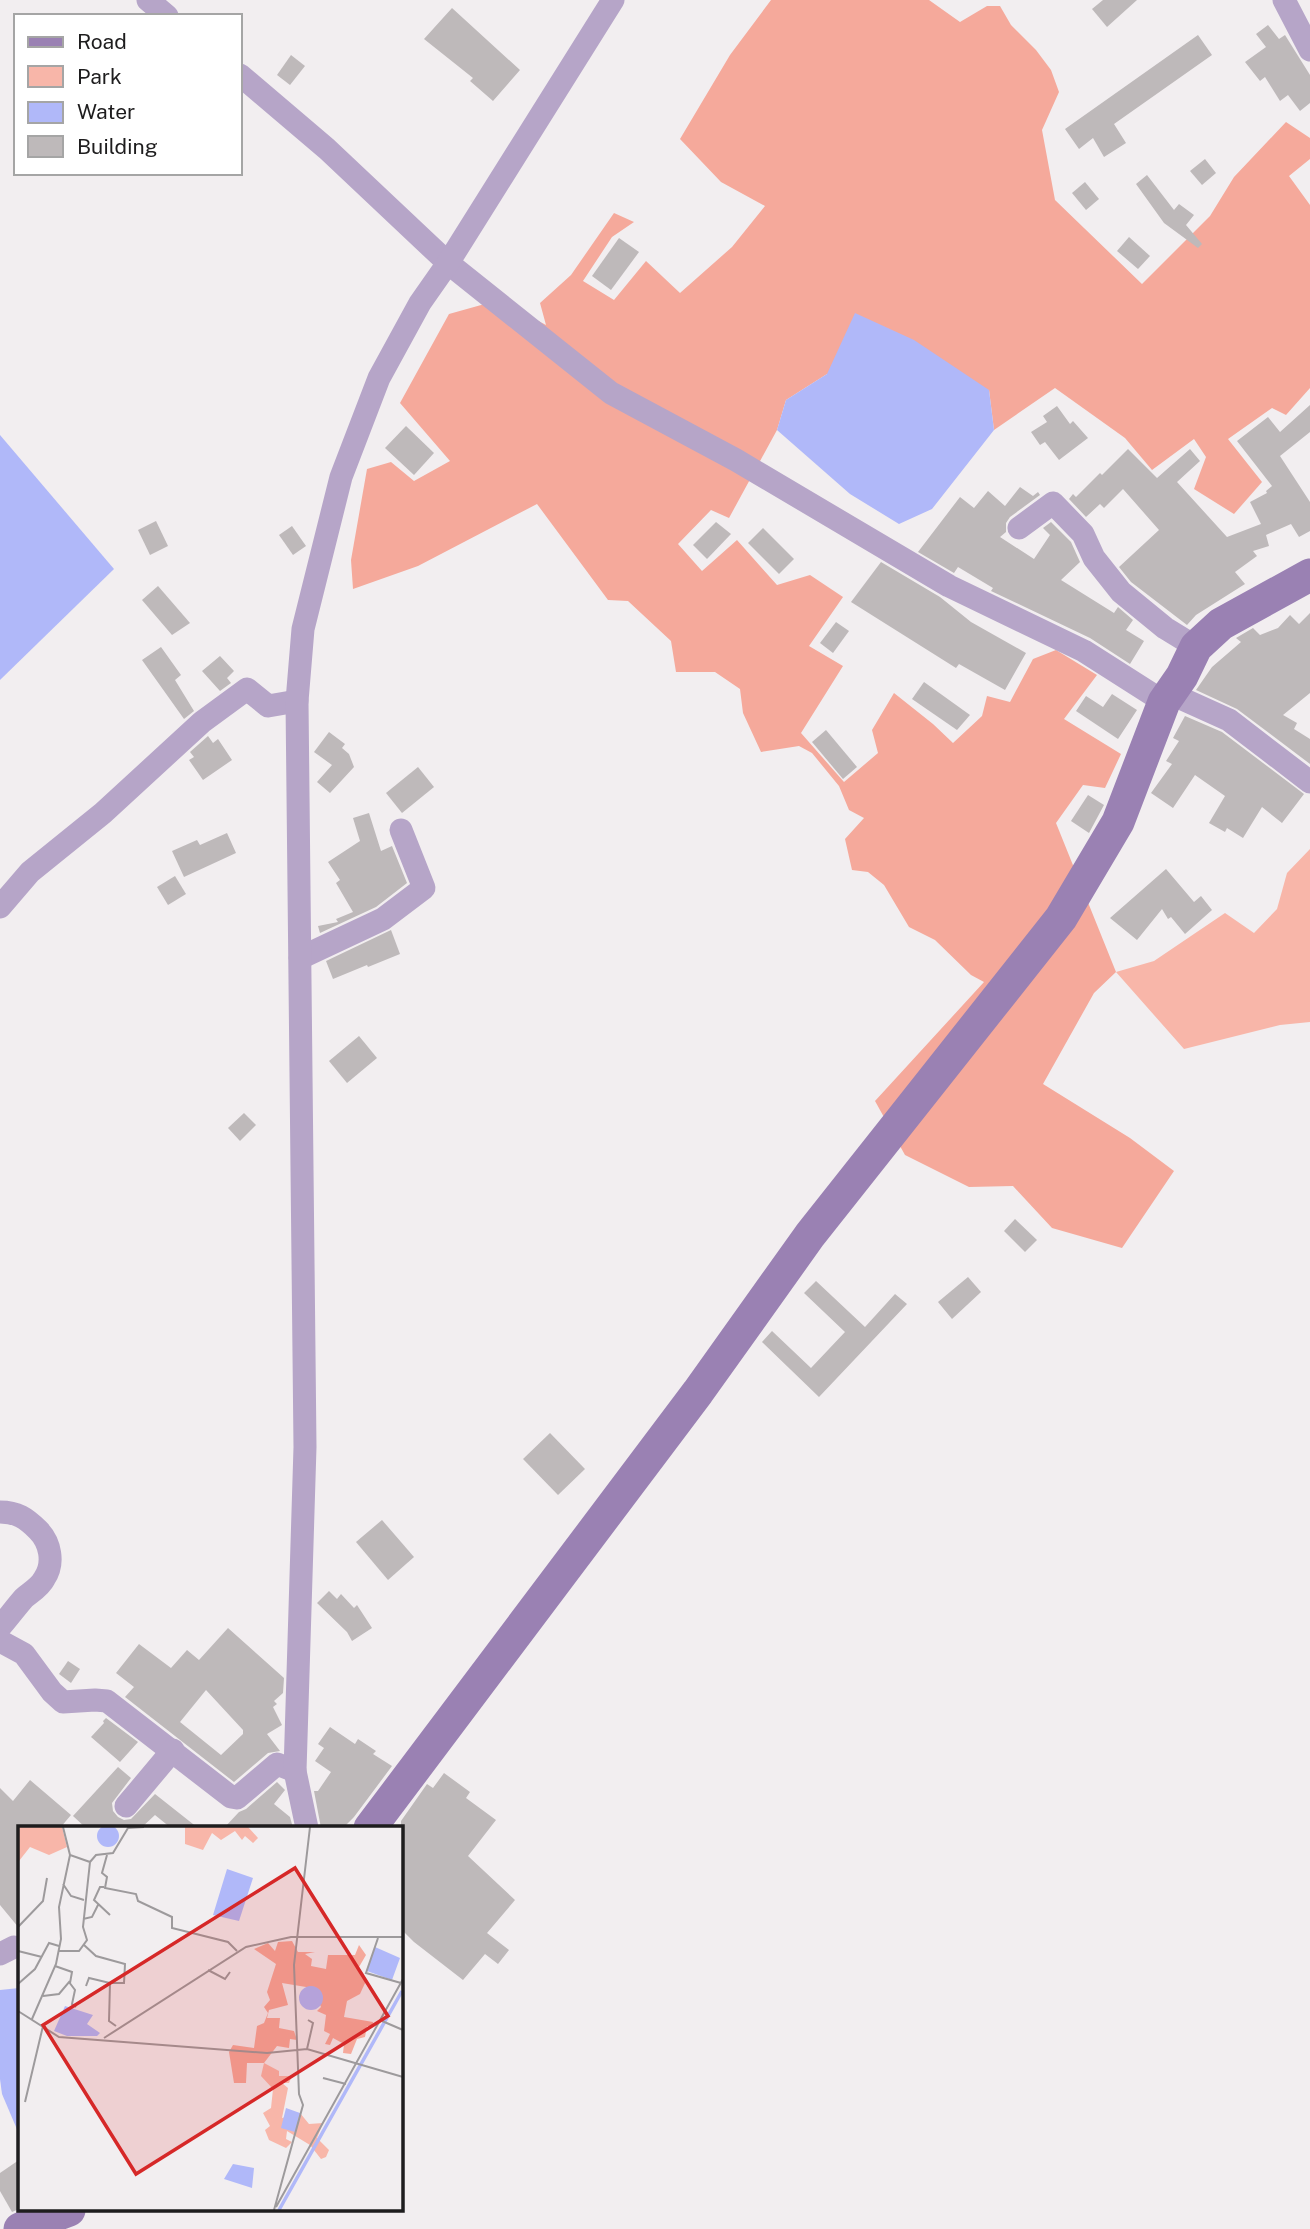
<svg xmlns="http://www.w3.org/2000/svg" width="1310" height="2229" font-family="'Public Sans',sans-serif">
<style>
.green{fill:#f8b6a9}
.forest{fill:#f5a99b}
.water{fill:#b0b8f9}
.building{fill:#beb9ba;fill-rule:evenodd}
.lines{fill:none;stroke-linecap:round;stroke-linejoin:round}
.street{stroke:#b6a5c8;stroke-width:23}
.secondary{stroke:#9a81b3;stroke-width:33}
.inset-river{fill:none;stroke:#b0b8f9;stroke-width:3.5}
.inset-road{fill:none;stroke:#9d9a9c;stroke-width:2}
.view{fill:#d62828;fill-opacity:0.15;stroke:#d62828;stroke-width:3.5}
.inset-edge{fill:none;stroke:#1e1d1e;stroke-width:3.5}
</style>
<rect width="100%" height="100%" fill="#f2eef0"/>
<polygon class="green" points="1310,849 1310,1022 1280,1025 1184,1049 1116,972 1154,961 1225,913 1254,933 1277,909 1287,873"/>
<polygon class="forest" points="771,0 929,0 960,22 987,6 1000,6 1011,25 1036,50 1051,70 1059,92 1042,130 1055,200 1142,284 1210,216 1234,177 1286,122 1310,138 1310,159 1289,176 1310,205 1310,388 1286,415 1272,408 1228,439 1262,482 1234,514 1194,489 1206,457 1194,439 1152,470 1125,438 1055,388 994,430 989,390 827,374 786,400 777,430 729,518 711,510 678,544 702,571 737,540 777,585 810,575 843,597 809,646 843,666 801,733 844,782 878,753 872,730 894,693 933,724 953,743 982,716 987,696 1010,702 1033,659 1056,650 1097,675 1064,719 1121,754 1105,788 1083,785 1056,823 1116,972 1094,993 1043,1084 1130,1138 1174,1171 1122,1248 1052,1228 1013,1186 969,1187 905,1155 875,1101 984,982 971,975 935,940 909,927 884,885 868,872 852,870 845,839 864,818 849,810 839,786 812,753 799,746 761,752 743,713 740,689 715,672 676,672 671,641 628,601 608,600 537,504 418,566 353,589 351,560 367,469 391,462 414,481 450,461 400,403 449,314 499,300 546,325 540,303 571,275 614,213 634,222 612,237 583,281 614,300 646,261 680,293 732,247 765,206 721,182 680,139 730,55"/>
<g class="water">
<polygon points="855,313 914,340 989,390 994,430 932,509 899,524 850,494 777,430 786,400 827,374"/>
<polygon points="0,435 114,569 0,680"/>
<polygon points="19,1988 19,2134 2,2094 0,2079 0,1990"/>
</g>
<g class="building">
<polygon points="1103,0 1137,0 1107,27 1092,9"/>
<polygon points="452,8 520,70 493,101 470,81 473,78 424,39"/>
<polygon points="1268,25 1279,39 1285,35 1310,75 1310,103 1300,111 1288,95 1280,101 1265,77 1260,81 1245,62 1266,47 1256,34"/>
<polygon points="1198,35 1212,55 1114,124 1126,143 1104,157 1093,138 1079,149 1065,129"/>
<polygon points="291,55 305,66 290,85 277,75"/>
<polygon points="1205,159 1216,173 1202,185 1190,171"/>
<polygon points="1147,175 1174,210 1179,204 1194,215 1186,225 1202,244 1198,248 1164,223 1136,184"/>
<polygon points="1085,182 1099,199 1086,210 1072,193"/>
<polygon points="1129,237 1150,256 1138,269 1117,251"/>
<polygon points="619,238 639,252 611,290 592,276"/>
<polygon points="1310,405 1310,432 1280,456 1310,502 1310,531 1299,537 1291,524 1266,535 1269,546 1253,551 1257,556 1235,572 1245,584 1196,615 1187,625 1131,582 1119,567 1159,530 1123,489 1104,508 1100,504 1086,517 1069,499 1073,494 1076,497 1100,473 1102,475 1128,449 1157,478 1190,449 1200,461 1177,482 1227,537 1261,524 1250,502 1267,493 1266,491 1272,486 1237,441 1268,417 1280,432"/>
<polygon points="1057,406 1070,424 1073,421 1088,438 1059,460 1045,442 1040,445 1031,432 1047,422 1043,416"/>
<polygon points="406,426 434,453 414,475 385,448"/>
<polygon points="1020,487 1033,496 1038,492 1040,495 1010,517 1006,523 1006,532 1000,537 1034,559 1050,535 1043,528 1051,522 1071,542 1080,562 1061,580 1114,613 1118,607 1133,620 1126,630 1144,641 1130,664 1090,638 991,591 993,588 958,567 954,573 918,552 960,497 974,508 988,491 1005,506"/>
<polygon points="156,521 168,546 150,555 138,530"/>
<polygon points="716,522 731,534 707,559 693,545"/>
<polygon points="292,526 306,546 293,555 279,535"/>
<polygon points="763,528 794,559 779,574 748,543"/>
<polygon points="881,562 940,597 971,622 1026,653 1005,690 959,664 956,668 851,602"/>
<polygon points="158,586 190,623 172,635 142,600"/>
<polygon points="1310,613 1310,693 1283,715 1297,723 1294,729 1310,739 1310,764 1237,709 1196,690 1212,667 1241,642 1236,638 1253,628 1260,635 1278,628 1290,615 1299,624"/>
<polygon points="836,622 849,631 833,653 820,643"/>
<polygon points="161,647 181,675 175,680 194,711 184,719 142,660"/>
<polygon points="220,656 234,671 227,678 231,683 220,691 202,671"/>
<polygon points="924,682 970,715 957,730 912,699"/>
<polygon points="1112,694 1137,710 1118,739 1076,711 1086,696 1103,707"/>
<polygon points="1185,716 1222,732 1304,794 1282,823 1262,807 1243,838 1227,828 1225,832 1209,823 1225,796 1195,775 1173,808 1151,793 1172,764 1166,761 1179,741 1173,738"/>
<polygon points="826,730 857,767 843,779 812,742"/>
<polygon points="329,732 345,744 342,748 349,754 354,767 330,793 317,782 332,765 314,752"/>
<polygon points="208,736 213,743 218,739 232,760 203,780 189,760 194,757 190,752"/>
<polygon points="418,767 434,787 402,813 386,793"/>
<polygon points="1088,795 1104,805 1089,833 1071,821"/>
<polygon points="369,813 381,851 392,846 407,883 376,907 320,933 318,926 338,922 336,919 353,912 336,883 340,880 328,862 360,841 353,818"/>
<polygon points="227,833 236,853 184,877 172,851 197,840 200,845"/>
<polygon points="1166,869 1194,902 1201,896 1212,910 1185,934 1171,917 1168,919 1162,909 1137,940 1110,918"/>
<polygon points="175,876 186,894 168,905 157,887"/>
<polygon points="391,930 400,954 368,967 367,965 333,979 326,961"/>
<polygon points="359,1036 377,1058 347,1083 329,1061"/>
<polygon points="244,1113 256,1125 240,1141 228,1128"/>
<polygon points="1015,1219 1037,1240 1025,1252 1004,1231"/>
<polygon points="968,1277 981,1292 952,1319 938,1302"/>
<polygon points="816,1281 865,1327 895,1294 907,1304 819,1397 762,1342 772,1331 811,1368 845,1332 804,1293"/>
<polygon points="550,1433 585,1469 558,1495 523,1459"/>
<polygon points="382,1520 414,1557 388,1580 356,1542"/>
<polygon points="329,1591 337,1599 341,1594 354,1608 357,1605 372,1628 352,1641 347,1632 317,1603"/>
<path d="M228,1628L284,1678L283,1693L274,1701L277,1704L273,1707L282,1725L267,1734L280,1751L268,1753L234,1782L125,1697L134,1687L116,1673L139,1644L171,1668L187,1650L199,1660ZM206,1690L243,1730V1734L221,1755L180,1722Z"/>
<polygon points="68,1661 80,1669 71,1683 59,1674"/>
<polygon points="106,1718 138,1742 120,1762 91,1737 104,1723 103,1721"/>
<polygon points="330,1727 355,1744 358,1739 376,1751 373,1754 392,1766 354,1817 343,1828 321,1828 314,1791 318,1791 331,1772 315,1761 324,1748 318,1744"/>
<polygon points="118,1767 131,1778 112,1803 113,1811 118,1817 124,1820 131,1819 155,1794 198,1828 171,1828 155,1815 141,1828 86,1828 73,1816"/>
<polygon points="444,1773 470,1792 466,1798 496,1820 468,1856 515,1900 487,1933 509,1950 498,1964 485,1954 463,1980 414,1942 401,1929 401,1821 427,1784 433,1788"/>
<polygon points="30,1780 71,1815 60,1828 19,1828 19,1928 0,1905 0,1788 13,1801"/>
<polygon points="277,1782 285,1790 274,1804 290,1817 293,1828 224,1828 239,1812 246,1809"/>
<polygon points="19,2160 19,2209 12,2212 0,2191 0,2173"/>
</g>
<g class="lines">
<g class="street">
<polyline points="148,0 167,16"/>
<polyline points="1284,0 1310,50"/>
<polyline points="240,75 327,149 448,263 611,393 736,460 949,586 1084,651 1164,702 1178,697 1229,720 1310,782"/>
<polyline points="1019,528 1053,503 1083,534 1094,558 1121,592 1165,628 1196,647"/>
<polyline points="0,907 30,872 103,813 202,722 247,689 268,706 297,701"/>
<polyline points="300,958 383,919 424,888 401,830"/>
<path d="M0,1512C17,1512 26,1518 38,1530C50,1542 55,1563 44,1579C40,1587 31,1592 24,1598C16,1607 8,1618 0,1627"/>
<polyline points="0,1641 24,1654 52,1692 63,1702 95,1700 107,1701 231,1797 237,1798 277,1764 295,1771"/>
<polyline points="126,1806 173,1750"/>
<polyline points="307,1828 295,1771 305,1447 297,701 303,629 341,477 379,378 420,303 448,263 613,0"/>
<polyline points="0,1954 14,1947"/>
</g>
<g class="secondary">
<polyline points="370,1828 698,1392 810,1235 1061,918 1118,822 1164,702 1182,676 1196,647 1221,624 1310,575"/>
<polyline points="20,2229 69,2210"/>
</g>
</g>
<g transform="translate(18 1826)">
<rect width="385" height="385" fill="#f2eef0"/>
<path d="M0,1H44L49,21L31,29L12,21L1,35ZM167,1H230L240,12L235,17L227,10L224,14L217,5L203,14L194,7L185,24L167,18ZM246,237L261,245V250H274L271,257H264L270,262L264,292L282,287L291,298L305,297L299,312L311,324L308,331L303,333L292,319L269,305L268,313L274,316L268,322L251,314L247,304L252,300L245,287L253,282L255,263L243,250Z" fill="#f8b6a9"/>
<path d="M274,115L280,126H297L287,128L294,133L293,140L308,143L310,129H337L341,119L348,129L341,141L348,155L342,168L329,175L326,191L355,196L354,202L349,200L347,211L339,213L333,228L325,227L326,218L315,212L312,219L307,218L312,208L306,205L308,189L299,185L303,181L294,162L264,157L270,179L251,184L249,192H262L261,202L276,205L279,214L272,213L271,222L259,220L246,237H229L228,257H216L211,226L215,219L236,222L239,200L246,197L250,187L246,181L252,174L249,166L258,138L236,123L250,117L257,125L260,116Z" fill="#f5a99b"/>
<path d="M79 10a11 11 0 1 1 22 0a11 11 0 1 1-22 0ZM209,43L235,52L221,95L195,89ZM357,121L382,132L374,154L349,145ZM281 172a12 12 0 1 1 24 0a12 12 0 1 1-24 0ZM47,180L75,189L69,198L82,207L79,210H49L36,205ZM268,282L282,287L277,306L263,302ZM215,338L236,342L234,362L206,353Z" fill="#b0b8f9"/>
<path class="inset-river" d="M261,384L384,165"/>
<path class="inset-road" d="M45,1L52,29L72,36L78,29L95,27L110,2L126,1M89,29L84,47L89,51L87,62L118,68L120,75L154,91V102L210,116L219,125M45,58L53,70L66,74M86,61H82L76,74L92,89M65,93L74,91L80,79M0,101L25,75L29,52M360,112L348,147L383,157M66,119L78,130L107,138L106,157H90M0,125L24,131M41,125H61L69,114L65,101L72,36M37,140L54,146L52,157M190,144L207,153L212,146M0,158L17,143L31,117L41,120M68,160L71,152L92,157L91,195L98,200M25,170L41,168L51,156L57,164L54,178L58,181M0,185L41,211L249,227L289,223L385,251M14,193L38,138L43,113L41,81L52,29M364,195L385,204M86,212L228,121L273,111H385M289,223L295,197L290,194M305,252L328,258M7,276L25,200M258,381L385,153M256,384L285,279L281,268L276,139L292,1"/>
<path class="view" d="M277,42L370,190L118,348L25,199Z"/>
<rect width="385" height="385" class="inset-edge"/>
</g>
<rect x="14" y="14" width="228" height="161" fill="#ffffff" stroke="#a5a5a5" stroke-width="2"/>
<rect x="28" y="37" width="35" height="10" fill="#9a81b3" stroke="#a5a5a5" stroke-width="2"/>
<text x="77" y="49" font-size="21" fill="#1e1d1e">Road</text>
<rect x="28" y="66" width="35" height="21" fill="#f8b6a9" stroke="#a5a5a5" stroke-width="2"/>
<text x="77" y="84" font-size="21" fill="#1e1d1e">Park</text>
<rect x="28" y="102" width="35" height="21" fill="#b0b8f9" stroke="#a5a5a5" stroke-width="2"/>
<text x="77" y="119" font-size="21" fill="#1e1d1e">Water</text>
<rect x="28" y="136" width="35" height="21" fill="#beb9ba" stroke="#a5a5a5" stroke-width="2"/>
<text x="77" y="154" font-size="21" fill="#1e1d1e">Building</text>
</svg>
